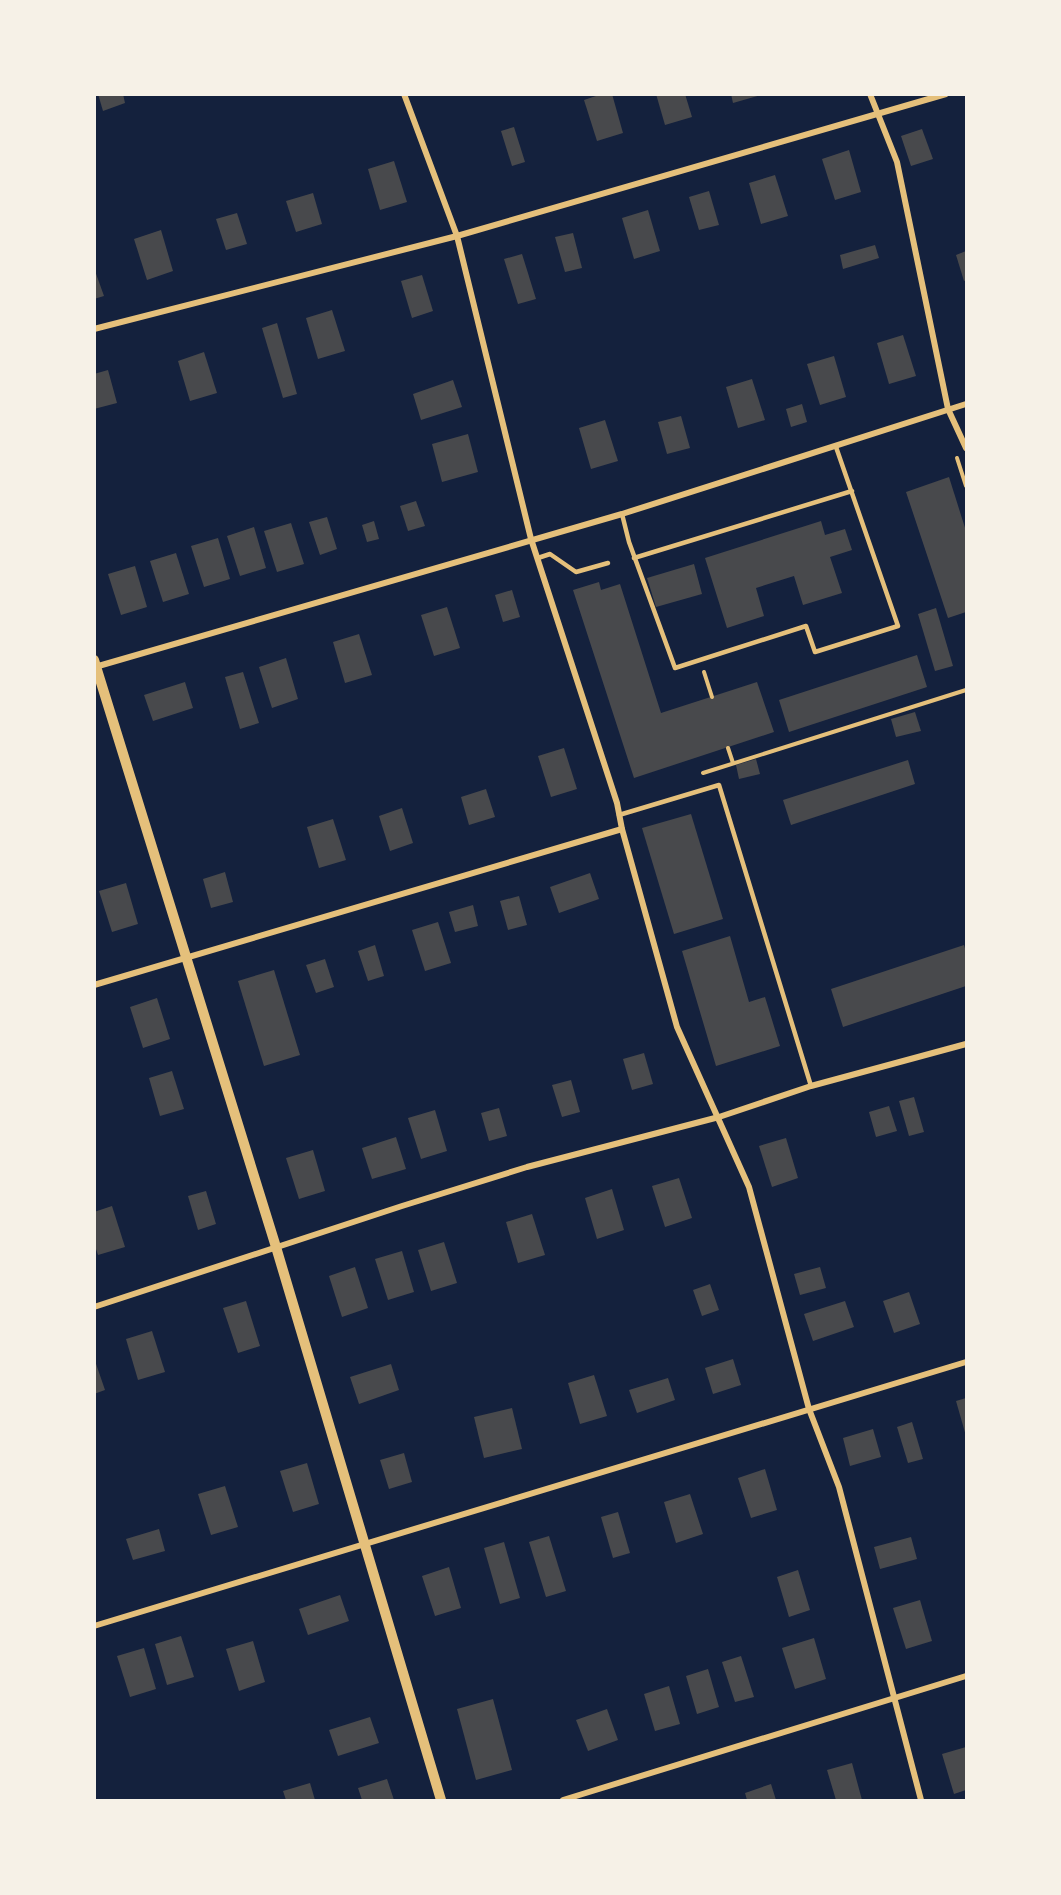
<svg xmlns="http://www.w3.org/2000/svg" width="1061" height="1895" font-family="'Golos Text',sans-serif">
<style>
.building{fill:#48494c}
.lines{fill:none;stroke-linecap:round;stroke-linejoin:round}
.path{stroke:#e5c07b;stroke-width:4}
.service{stroke:#e5c07b;stroke-width:4.5}
.minor{stroke:#e5c07b;stroke-width:6}
.tertiary{stroke:#e5c07b;stroke-width:10}
</style>
<rect width="100%" height="100%" fill="#14213d"/>
<g class="building">
<polygon points="98,94 123,94 125,103 103,111"/>
<polygon points="602,94 612,94 623,133 597,141 584,100"/>
<polygon points="656,94 685,94 692,117 665,125"/>
<polygon points="731,94 761,94 761,95 733,103"/>
<polygon points="514,127 525,162 512,166 501,131"/>
<polygon points="922,129 933,159 911,166 901,136"/>
<polygon points="849,150 861,192 835,200 822,159"/>
<polygon points="394,161 407,202 380,210 368,169"/>
<polygon points="775,175 788,216 761,224 749,183"/>
<polygon points="709,191 719,225 699,230 689,197"/>
<polygon points="313,193 322,224 296,232 286,201"/>
<polygon points="648,210 660,251 634,259 622,218"/>
<polygon points="237,213 247,244 226,250 216,219"/>
<polygon points="161,230 173,271 147,280 134,239"/>
<polygon points="573,233 582,268 565,272 555,237"/>
<polygon points="875,245 879,258 843,269 840,255"/>
<polygon points="966,251 966,280 964,281 956,255"/>
<polygon points="522,254 536,299 518,304 504,259"/>
<polygon points="94,268 104,296 94,299"/>
<polygon points="422,275 433,311 412,318 401,281"/>
<polygon points="332,310 345,351 318,359 306,318"/>
<polygon points="277,323 297,394 283,398 262,328"/>
<polygon points="903,335 916,376 889,384 877,343"/>
<polygon points="204,352 217,393 190,401 178,361"/>
<polygon points="834,356 846,397 820,405 807,364"/>
<polygon points="108,370 117,403 94,409 94,374"/>
<polygon points="752,379 765,420 738,428 726,387"/>
<polygon points="453,380 462,407 421,420 413,394"/>
<polygon points="802,404 807,422 791,427 786,409"/>
<polygon points="681,416 690,448 667,454 658,422"/>
<polygon points="605,420 618,461 591,469 579,428"/>
<polygon points="468,434 478,472 442,482 432,444"/>
<polygon points="949,477 966,531 966,612 948,618 906,492"/>
<polygon points="416,501 425,526 408,531 400,506"/>
<polygon points="327,517 337,549 320,555 309,522"/>
<polygon points="374,521 379,539 367,542 362,525"/>
<polygon points="821,521 825,535 845,529 852,550 830,557 842,593 803,605 794,576 756,588 764,616 727,628 705,558"/>
<polygon points="291,523 304,564 277,572 264,531"/>
<polygon points="254,527 266,568 240,576 227,536"/>
<polygon points="218,538 230,579 204,587 191,546"/>
<polygon points="176,553 189,594 163,602 150,561"/>
<polygon points="694,564 702,594 656,607 647,578"/>
<polygon points="135,566 147,607 121,615 108,574"/>
<polygon points="599,582 601,590 620,584 661,713 757,682 774,732 634,778 573,590"/>
<polygon points="512,590 520,617 503,622 495,595"/>
<polygon points="447,607 460,648 434,656 421,615"/>
<polygon points="936,608 953,666 935,671 918,614"/>
<polygon points="359,634 372,675 345,683 333,642"/>
<polygon points="917,655 927,687 789,732 779,700"/>
<polygon points="286,658 298,699 272,708 259,667"/>
<polygon points="243,672 259,723 240,729 225,677"/>
<polygon points="185,682 193,708 153,721 144,695"/>
<polygon points="915,712 921,731 896,737 891,719"/>
<polygon points="564,748 577,789 551,797 538,756"/>
<polygon points="756,759 760,774 739,779 736,765"/>
<polygon points="908,760 915,784 791,825 783,800"/>
<polygon points="486,789 495,817 469,825 461,797"/>
<polygon points="402,808 413,843 390,851 379,816"/>
<polygon points="691,814 723,919 674,934 642,828"/>
<polygon points="333,819 346,860 319,868 307,827"/>
<polygon points="225,872 233,902 211,908 203,879"/>
<polygon points="590,873 599,899 559,913 550,887"/>
<polygon points="126,883 138,924 112,932 99,891"/>
<polygon points="519,896 527,925 508,930 500,901"/>
<polygon points="473,905 478,926 455,932 449,912"/>
<polygon points="438,922 451,963 425,971 412,930"/>
<polygon points="730,936 749,1002 765,997 780,1046 716,1066 682,951"/>
<polygon points="375,945 384,976 368,981 358,951"/>
<polygon points="964,945 966,952 966,986 843,1027 831,989"/>
<polygon points="325,959 334,987 316,993 306,965"/>
<polygon points="274,970 300,1055 264,1066 238,981"/>
<polygon points="157,998 170,1039 143,1048 130,1007"/>
<polygon points="644,1053 653,1084 632,1090 623,1059"/>
<polygon points="172,1071 184,1109 160,1116 149,1078"/>
<polygon points="571,1080 580,1112 562,1117 552,1085"/>
<polygon points="914,1097 924,1132 909,1136 899,1101"/>
<polygon points="889,1106 897,1131 876,1137 869,1112"/>
<polygon points="499,1108 507,1136 489,1141 481,1113"/>
<polygon points="435,1110 447,1151 421,1159 408,1118"/>
<polygon points="396,1137 406,1169 372,1179 362,1148"/>
<polygon points="786,1138 798,1178 772,1187 759,1146"/>
<polygon points="313,1150 325,1191 299,1199 286,1158"/>
<polygon points="679,1178 692,1218 665,1227 652,1186"/>
<polygon points="612,1189 624,1230 597,1239 585,1198"/>
<polygon points="206,1191 216,1224 198,1230 188,1196"/>
<polygon points="112,1206 125,1247 98,1255 94,1243 94,1212"/>
<polygon points="532,1214 545,1255 518,1263 506,1222"/>
<polygon points="444,1242 457,1283 431,1291 418,1250"/>
<polygon points="402,1251 414,1292 388,1300 375,1259"/>
<polygon points="355,1267 368,1308 342,1317 329,1276"/>
<polygon points="820,1267 826,1288 800,1295 794,1274"/>
<polygon points="710,1284 719,1310 702,1316 693,1290"/>
<polygon points="909,1292 920,1324 894,1333 883,1301"/>
<polygon points="246,1301 260,1346 238,1353 223,1308"/>
<polygon points="845,1301 854,1327 813,1341 804,1314"/>
<polygon points="152,1331 165,1372 138,1380 126,1339"/>
<polygon points="94,1358 105,1390 94,1394"/>
<polygon points="733,1359 741,1385 713,1394 705,1368"/>
<polygon points="391,1364 399,1390 359,1404 350,1377"/>
<polygon points="594,1375 607,1416 580,1424 568,1383"/>
<polygon points="668,1378 675,1400 637,1413 629,1390"/>
<polygon points="966,1398 966,1436 956,1401"/>
<polygon points="512,1408 522,1449 484,1458 474,1417"/>
<polygon points="912,1422 923,1459 908,1463 897,1427"/>
<polygon points="873,1429 881,1457 850,1466 843,1438"/>
<polygon points="404,1453 412,1482 389,1489 380,1460"/>
<polygon points="307,1463 319,1504 293,1512 280,1471"/>
<polygon points="765,1469 777,1510 751,1518 738,1478"/>
<polygon points="225,1486 238,1527 211,1535 198,1494"/>
<polygon points="690,1494 703,1534 676,1543 664,1502"/>
<polygon points="618,1512 630,1553 613,1558 601,1517"/>
<polygon points="159,1529 165,1551 133,1560 126,1539"/>
<polygon points="549,1536 566,1591 546,1597 529,1542"/>
<polygon points="911,1537 917,1559 880,1569 874,1547"/>
<polygon points="504,1542 520,1598 500,1604 484,1548"/>
<polygon points="449,1567 461,1608 435,1616 422,1576"/>
<polygon points="798,1570 810,1610 789,1617 777,1577"/>
<polygon points="340,1595 349,1621 308,1635 299,1609"/>
<polygon points="920,1600 932,1641 906,1649 893,1608"/>
<polygon points="181,1636 194,1677 167,1685 155,1644"/>
<polygon points="814,1638 826,1679 795,1689 782,1648"/>
<polygon points="253,1641 265,1682 239,1691 226,1649"/>
<polygon points="144,1648 156,1689 130,1697 117,1656"/>
<polygon points="741,1656 754,1697 735,1702 722,1662"/>
<polygon points="708,1669 719,1707 697,1714 686,1676"/>
<polygon points="669,1686 680,1724 655,1731 644,1694"/>
<polygon points="493,1699 512,1770 476,1780 457,1709"/>
<polygon points="607,1709 618,1740 588,1751 576,1720"/>
<polygon points="370,1717 379,1743 338,1756 329,1730"/>
<polygon points="966,1747 966,1790 954,1794 942,1754"/>
<polygon points="852,1763 862,1800 836,1800 827,1770"/>
<polygon points="387,1779 394,1800 362,1800 358,1788"/>
<polygon points="310,1783 315,1800 286,1800 283,1791"/>
<polygon points="771,1784 776,1800 747,1800 745,1793"/>
</g>
<g class="lines">
<g class="path">
<polyline points="957,458 966,486"/>
<polyline points="704,672 712,697"/>
<polyline points="728,748 733,763"/>
<polyline points="703,773 966,690"/>
</g>
<g class="service">
<polyline points="622,514 629,542 675,668 806,626 815,652 898,626 836,447"/>
<polyline points="538,558 550,554 576,572 608,563"/>
<polyline points="634,558 852,491"/>
<polyline points="619,815 719,785 811,1086"/>
</g>
<g class="minor">
<polyline points="404,94 457,236 531,539 617,803 622,829 677,1027 749,1187 809,1409 839,1487 921,1800"/>
<polyline points="870,94 897,162 948,409 966,448"/>
<polyline points="94,329 457,236 946,94"/>
<polyline points="95,667 622,514 966,404"/>
<polyline points="94,985 622,829"/>
<polyline points="94,1307 402,1206 527,1167 719,1117 811,1086 966,1044"/>
<polyline points="94,1626 966,1362"/>
<polyline points="563,1800 966,1676"/>
</g>
<polyline class="tertiary" points="94,660 276,1247 441,1800"/>
</g>
<rect width="1061" height="1895" fill="none" stroke="#f6f1e7" stroke-width="192"/>
</svg>
